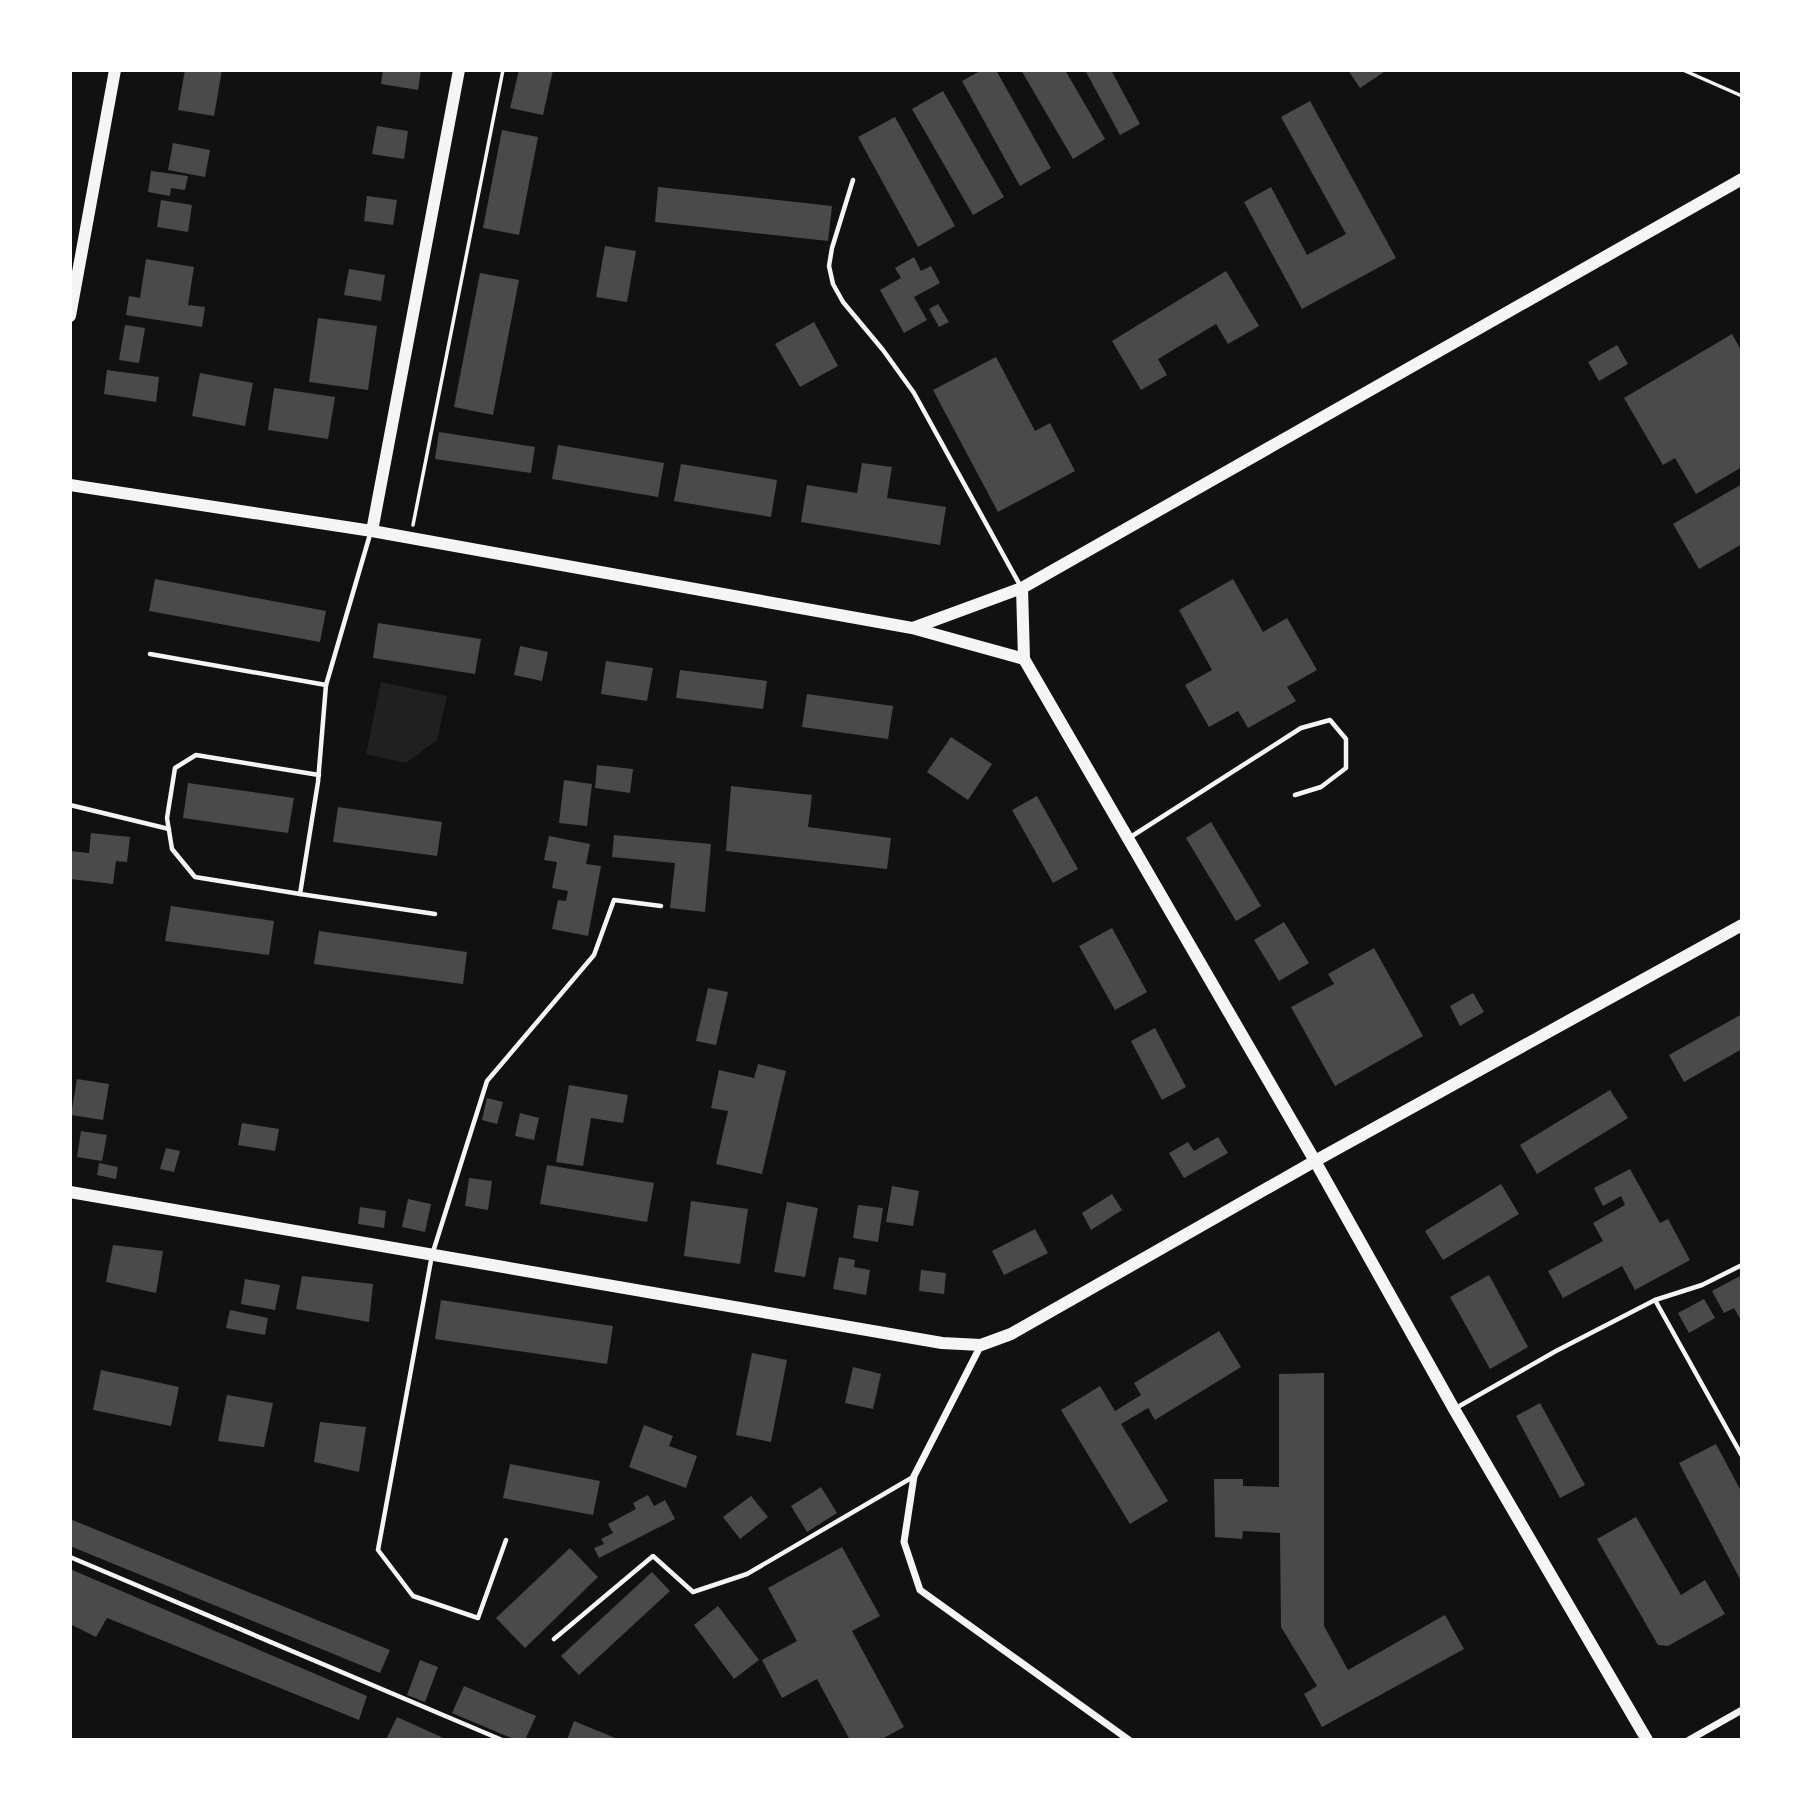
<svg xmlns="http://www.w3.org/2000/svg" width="1812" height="1810" font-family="Raleway,sans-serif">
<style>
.green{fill:#202020}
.building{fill:#4a4a4a}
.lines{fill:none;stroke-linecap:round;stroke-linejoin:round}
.path{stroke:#f5f5f5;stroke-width:3.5}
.service{stroke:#f5f5f5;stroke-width:4.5}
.minor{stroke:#f5f5f5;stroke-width:7}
.tertiary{stroke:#f5f5f5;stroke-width:12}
</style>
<rect width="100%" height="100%" fill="#111"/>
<polygon class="green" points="381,682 447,696 437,740 406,763 366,754"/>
<g class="building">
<polygon points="185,70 222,70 214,116 178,110"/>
<polygon points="383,70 421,70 418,90 381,84"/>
<polygon points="519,70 553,70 543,115 510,108"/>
<polygon points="982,70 996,70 1051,168 1020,186 962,81"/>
<polygon points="1021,70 1065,70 1105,139 1073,159"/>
<polygon points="1085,70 1111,70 1140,124 1120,135"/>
<polygon points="1348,70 1387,70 1360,88"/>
<polygon points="943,91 1004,197 973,215 912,109"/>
<polygon points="1310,101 1396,258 1302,309 1244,202 1271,187 1307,255 1346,234 1281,117"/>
<polygon points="895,117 955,226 918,247 858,137"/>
<polygon points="377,126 408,131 404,159 372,154"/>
<polygon points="502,130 538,137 519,235 483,228"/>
<polygon points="173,143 210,150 205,177 168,170"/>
<polygon points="151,171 188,176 185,190 171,188 170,196 148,192"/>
<polygon points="658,187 832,206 828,241 655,222"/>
<polygon points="367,196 397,200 393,225 364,221"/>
<polygon points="161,200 192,205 188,232 157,227"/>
<polygon points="605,246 636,251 627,302 596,297"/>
<polygon points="914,257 921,271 931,266 940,283 914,297 927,320 904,333 880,290 901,278 895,268"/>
<polygon points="146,259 194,267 188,305 205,307 202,327 126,315 129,296 140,298"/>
<polygon points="349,269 385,275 381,301 344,295"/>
<polygon points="1226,271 1259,326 1228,344 1216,324 1158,359 1167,375 1141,390 1112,341"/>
<polygon points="480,273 519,280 493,415 454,407"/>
<polygon points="938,304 949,322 939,327 929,309"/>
<polygon points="318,318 377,326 368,390 309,382"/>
<polygon points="814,322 838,366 800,387 775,344"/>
<polygon points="125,325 145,328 139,363 119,360"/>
<polygon points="1732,334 1742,352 1742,467 1696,494 1675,458 1663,465 1624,398"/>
<polygon points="1617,345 1628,364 1599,381 1588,362"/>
<polygon points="996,357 1035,431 1050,423 1075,471 998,512 933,390"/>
<polygon points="107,370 159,377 156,402 104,394"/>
<polygon points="200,373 253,383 245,426 192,416"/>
<polygon points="274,388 335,397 328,439 268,430"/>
<polygon points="439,432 535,447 531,473 435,459"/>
<polygon points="558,445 664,463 658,497 552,479"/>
<polygon points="862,463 892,467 887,498 946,507 940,545 801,522 807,485 857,493"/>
<polygon points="681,464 777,480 771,517 674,501"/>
<polygon points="1742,484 1742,544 1699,569 1673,524"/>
<polygon points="155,579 326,611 320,642 149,611"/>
<polygon points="1233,579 1263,632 1287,618 1317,670 1287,687 1296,701 1248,728 1238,711 1209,727 1185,685 1212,670 1179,610"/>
<polygon points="378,623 481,639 475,674 373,658"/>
<polygon points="520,646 548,652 542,681 514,675"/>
<polygon points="606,661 653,668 647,701 601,694"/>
<polygon points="680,670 767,681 763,709 676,698"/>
<polygon points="807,694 893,706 888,739 802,727"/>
<polygon points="951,737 992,764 968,800 927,772"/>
<polygon points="597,765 633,769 630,793 595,788"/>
<polygon points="564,780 592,784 587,826 559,823"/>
<polygon points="188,783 294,798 288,833 183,818"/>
<polygon points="731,786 812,795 808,827 891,838 887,869 726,851"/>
<polygon points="1037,796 1078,869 1053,883 1012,810"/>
<polygon points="338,807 442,822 437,856 333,842"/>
<polygon points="1211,822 1261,906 1236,921 1186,838"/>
<polygon points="91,833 130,837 127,862 116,861 113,884 70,879 71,851 89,853"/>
<polygon points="614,835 711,844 705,912 670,908 675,863 612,857"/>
<polygon points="549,836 590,844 586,864 601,866 588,936 552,929 558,900 566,901 568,891 552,888 557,862 544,860"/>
<polygon points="171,906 274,921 269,955 165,941"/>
<polygon points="1284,922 1309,963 1279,981 1254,940"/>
<polygon points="1112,928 1147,992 1115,1010 1079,946"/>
<polygon points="319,931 467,952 463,984 314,964"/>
<polygon points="1374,948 1423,1036 1335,1086 1291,1007 1334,984 1328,974"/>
<polygon points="708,988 728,992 716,1045 696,1041"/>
<polygon points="1473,993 1484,1012 1460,1026 1450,1006"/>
<polygon points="1742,1014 1742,1049 1684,1082 1669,1055"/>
<polygon points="1155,1028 1186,1087 1162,1100 1131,1041"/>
<polygon points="758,1064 786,1071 762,1174 716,1164 728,1111 711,1108 719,1070 754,1078"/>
<polygon points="77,1079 109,1084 103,1120 71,1115"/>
<polygon points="569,1085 628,1095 623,1123 591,1118 583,1166 556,1162"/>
<polygon points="1610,1090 1628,1118 1537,1174 1520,1145"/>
<polygon points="487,1098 503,1102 497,1124 482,1120"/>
<polygon points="520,1113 539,1118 534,1140 515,1136"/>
<polygon points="242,1123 279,1129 275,1151 238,1145"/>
<polygon points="81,1131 107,1135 102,1161 77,1157"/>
<polygon points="1218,1137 1228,1153 1184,1178 1169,1153 1188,1142 1194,1151"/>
<polygon points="166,1148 180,1151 174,1172 160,1169"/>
<polygon points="99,1163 118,1167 116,1179 97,1175"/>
<polygon points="547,1165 654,1183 647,1222 540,1204"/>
<polygon points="1630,1169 1660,1223 1668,1219 1690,1260 1635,1290 1622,1266 1563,1298 1548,1271 1603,1241 1593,1223 1625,1205 1621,1196 1603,1206 1594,1188"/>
<polygon points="469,1178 492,1181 488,1210 465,1206"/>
<polygon points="1501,1184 1519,1214 1443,1260 1425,1231"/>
<polygon points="892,1186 919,1191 913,1226 886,1222"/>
<polygon points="1112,1194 1122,1210 1091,1230 1082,1213"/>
<polygon points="408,1199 431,1204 425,1232 402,1227"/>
<polygon points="691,1201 748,1209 740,1264 684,1256"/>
<polygon points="787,1202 818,1208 805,1277 774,1272"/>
<polygon points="858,1205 883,1208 878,1242 853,1238"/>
<polygon points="360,1207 386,1211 384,1228 358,1224"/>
<polygon points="1035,1229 1048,1253 1004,1275 992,1251"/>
<polygon points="113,1245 163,1251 156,1293 106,1282"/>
<polygon points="839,1257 855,1260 854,1267 870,1270 866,1295 833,1289"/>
<polygon points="921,1270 946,1273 944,1294 919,1291"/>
<polygon points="1489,1275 1528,1347 1490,1369 1450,1297"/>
<polygon points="1742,1275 1742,1322 1734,1308 1724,1313 1712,1291"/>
<polygon points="302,1276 373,1284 369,1322 296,1309"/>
<polygon points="245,1279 280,1285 275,1310 241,1304"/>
<polygon points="1704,1299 1715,1318 1689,1333 1678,1313"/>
<polygon points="441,1300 613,1326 607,1364 435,1339"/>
<polygon points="230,1310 268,1318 265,1335 226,1328"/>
<polygon points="1219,1331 1241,1367 1155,1420 1148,1408 1121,1424 1168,1501 1130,1524 1061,1410 1100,1386 1115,1411 1141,1395 1134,1383"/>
<polygon points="752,1353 787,1360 771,1442 736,1435"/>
<polygon points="853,1367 881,1374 873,1409 845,1403"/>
<polygon points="101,1370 179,1387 171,1426 93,1410"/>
<polygon points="1324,1373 1324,1626 1348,1670 1445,1615 1464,1649 1322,1727 1304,1694 1317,1686 1281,1627 1280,1533 1243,1531 1242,1539 1215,1537 1214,1479 1243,1479 1243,1486 1279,1487 1279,1374"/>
<polygon points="227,1395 273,1403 264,1447 218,1441"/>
<polygon points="1540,1403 1585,1485 1560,1498 1516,1416"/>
<polygon points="320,1422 366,1427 359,1472 314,1462"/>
<polygon points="644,1425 673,1436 669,1446 697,1456 686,1488 629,1467"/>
<polygon points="1716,1444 1742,1493 1742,1583 1679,1463"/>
<polygon points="510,1464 600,1481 593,1515 503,1498"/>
<polygon points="821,1487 837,1513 807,1532 791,1506"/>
<polygon points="648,1495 654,1506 665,1500 675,1519 599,1558 594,1548 604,1544 601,1539 613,1533 608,1524 636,1509 633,1503"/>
<polygon points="751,1496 768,1517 740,1539 723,1517"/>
<polygon points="1636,1517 1681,1595 1705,1580 1725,1614 1668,1646 1658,1645 1597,1539"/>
<polygon points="70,1519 390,1650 380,1673 70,1546"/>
<polygon points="842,1547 880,1616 852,1631 904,1727 880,1740 850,1740 817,1679 782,1698 762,1660 797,1641 768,1588"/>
<polygon points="570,1548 598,1577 525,1648 496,1618"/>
<polygon points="70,1569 367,1696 359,1720 107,1618 96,1637 70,1624"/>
<polygon points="652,1572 670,1591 579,1675 561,1656"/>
<polygon points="718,1606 759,1660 734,1679 694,1625"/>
<polygon points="420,1660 438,1667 425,1702 407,1695"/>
<polygon points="464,1686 536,1716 525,1740 516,1740 452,1713"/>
<polygon points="397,1717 448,1740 386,1740"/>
<polygon points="574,1721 620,1740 567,1740"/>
</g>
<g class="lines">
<g class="path">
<polyline points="1683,70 1742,96"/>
<polyline points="413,525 503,70"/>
</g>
<g class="service">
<polyline points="853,180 832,248 829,266 833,284 843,302 883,350 914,393 1021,587"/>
<polyline points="371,531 326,685 318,782 300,894 435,914"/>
<polyline points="150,654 326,685"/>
<polyline points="70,805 169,829"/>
<polyline points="1129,838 1301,728 1330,720 1346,739 1346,768 1321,787 1295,795"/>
<polyline points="300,894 195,877 172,849 167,818 175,768 196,755 319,775"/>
<polyline points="1655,1300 1742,1456"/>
<polyline points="1456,1408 1556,1351 1655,1300 1702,1285 1742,1265"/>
<polyline points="506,1540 478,1618 413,1596 378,1550 432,1255 487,1081 594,955 614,900 661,906"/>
<polyline points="70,1557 502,1740"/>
<polyline points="554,1639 653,1556 693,1592 747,1574 913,1477"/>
</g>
<g class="minor">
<polyline points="981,1345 914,1476 904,1542 920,1590 1129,1740"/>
<polyline points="1689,1740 1742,1710"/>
</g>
<g class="tertiary">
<polyline points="70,316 115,70"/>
<polyline points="70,485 372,531 912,628 1024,659"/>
<polyline points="372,531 459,70"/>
<polyline points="1022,588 1024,659 1315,1161 1454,1409 1647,1740"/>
<polyline points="913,628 1022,588 1742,179"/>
<polyline points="70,1192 942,1343 981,1345 1011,1334 1315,1161 1742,925"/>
</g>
</g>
<rect width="1812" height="1810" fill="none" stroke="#ffffff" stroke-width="144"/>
</svg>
